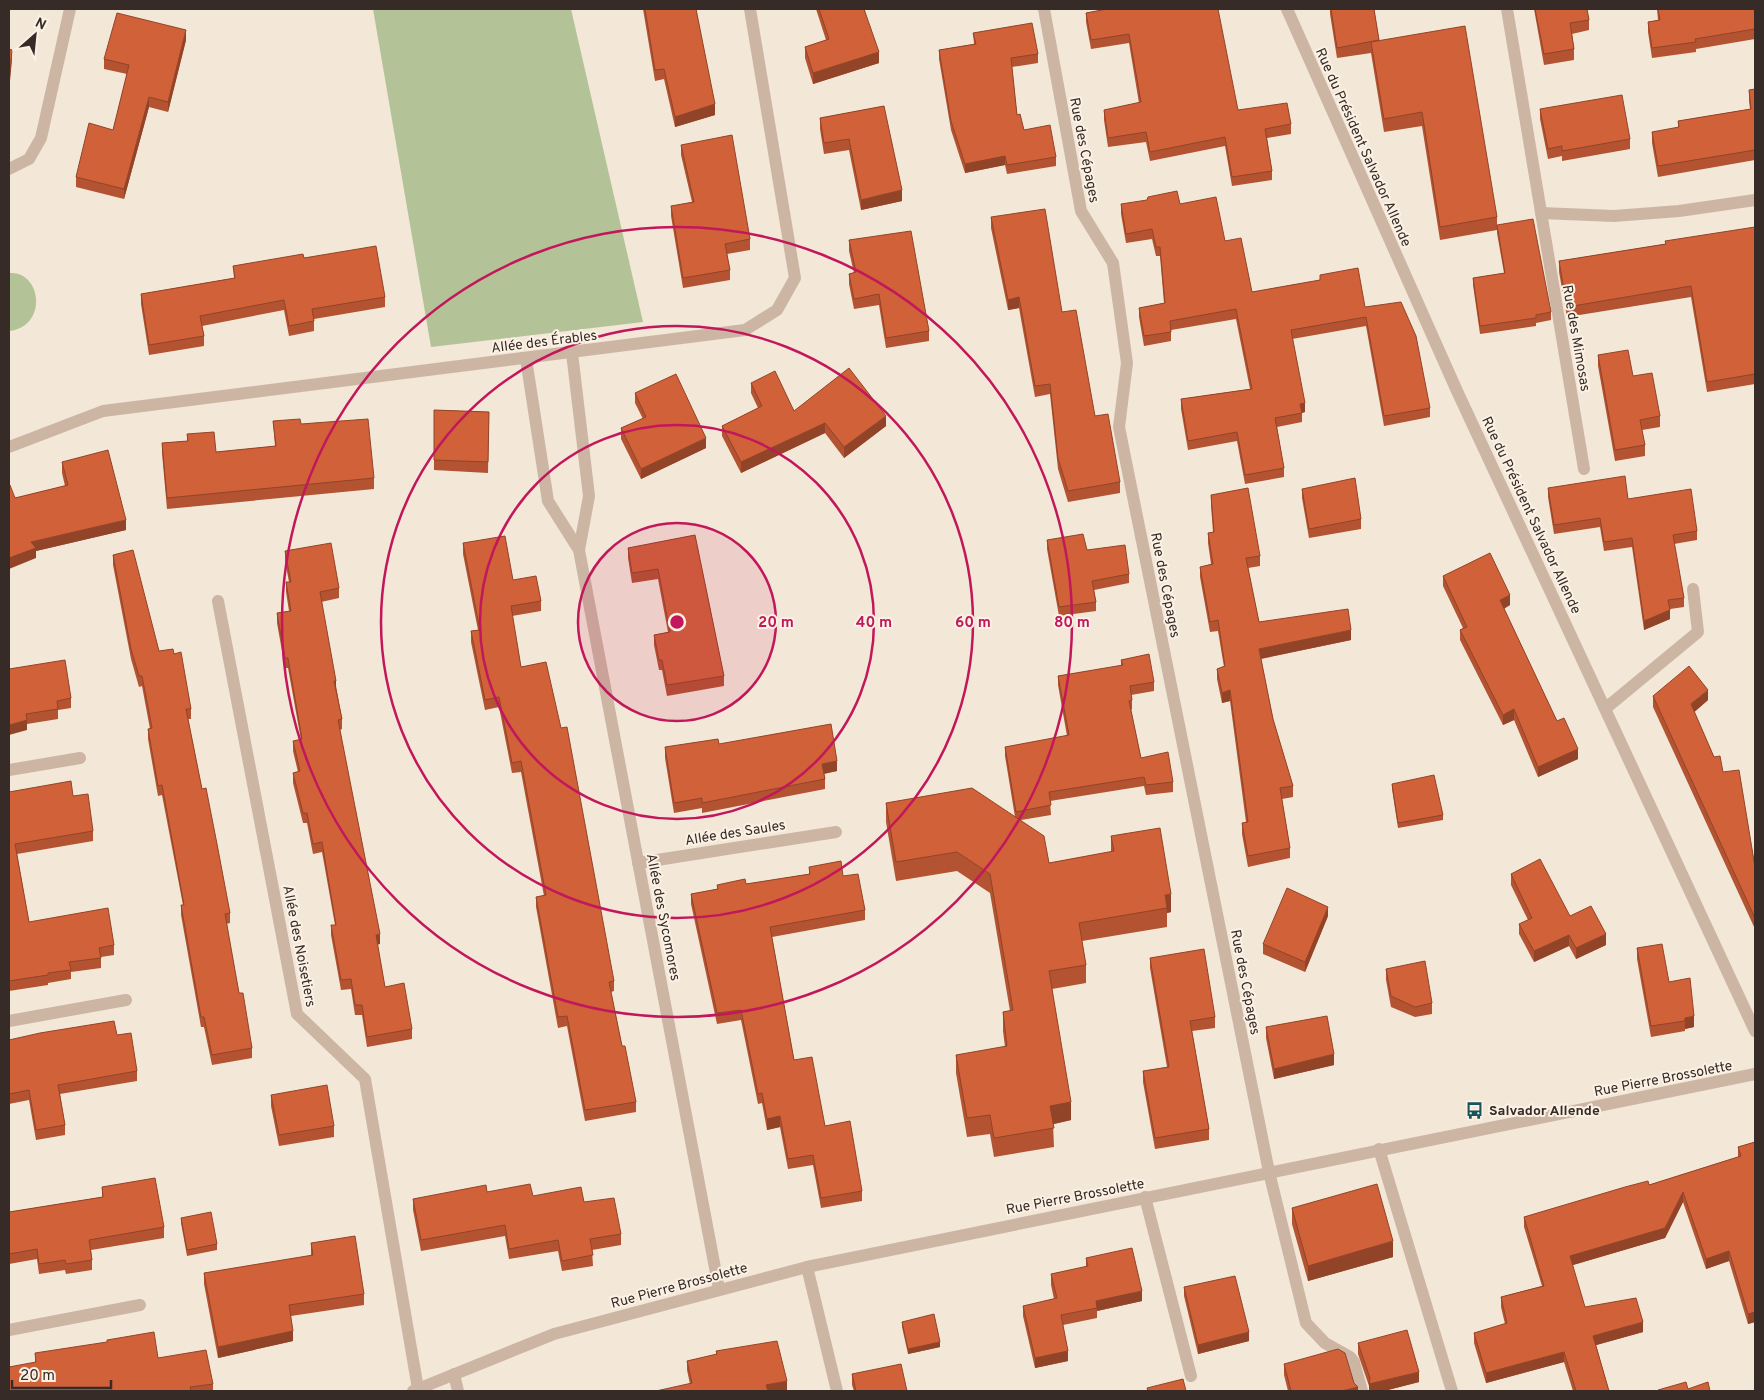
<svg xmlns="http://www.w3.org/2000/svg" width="1764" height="1400" font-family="Overpass,sans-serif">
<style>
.green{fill:#b3c397}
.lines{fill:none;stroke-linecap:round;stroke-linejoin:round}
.service{stroke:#ccb6a3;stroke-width:12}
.minor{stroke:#ccb6a3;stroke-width:12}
.tertiary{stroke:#ccb6a3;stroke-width:12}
.wall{fill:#b35331}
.shaded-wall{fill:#924428}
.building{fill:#d06139;stroke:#924428}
.ring{fill:none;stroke:#c2185b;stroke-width:2.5}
.labels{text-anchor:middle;stroke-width:4;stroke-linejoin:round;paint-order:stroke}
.street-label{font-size:14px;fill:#362b26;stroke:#fbf1e4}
.poi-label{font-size:14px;font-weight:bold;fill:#362b26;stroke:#fbf1e4;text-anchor:start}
.centre{fill:#c2185b;stroke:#fbf1e4;stroke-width:2.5}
.ring-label{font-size:15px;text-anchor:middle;font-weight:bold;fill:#c2185b;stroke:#fbf1e4;stroke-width:4;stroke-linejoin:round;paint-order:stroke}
</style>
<rect width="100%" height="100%" fill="#f3e7d8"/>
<g class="green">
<polygon points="373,9 571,9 643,322 431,347"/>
<path d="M9,273C41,270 49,326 9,331Z"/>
</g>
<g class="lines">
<g class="service">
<polyline points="1606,708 1698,632 1693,589"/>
<polyline points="1379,1149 1452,1391"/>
<polyline points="1269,1172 1306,1323 1325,1343 1350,1357 1354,1362 1362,1391"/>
<polyline points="1145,1197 1191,1376"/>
<polyline points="807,1267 837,1391"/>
</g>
<g class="minor">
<polyline points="1044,9 1081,211 1113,263 1127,363 1119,427 1269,1172"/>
<polyline points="1287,9 1457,391 1755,1031"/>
<polyline points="1507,9 1584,469"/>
<polyline points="9,169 29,159 41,138 70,9"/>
<polyline points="1541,213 1614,216 1679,211 1755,200"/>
<polyline points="572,353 589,496 579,550 719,1289"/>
<polyline points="526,359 548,501 579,550"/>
<polyline points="9,447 103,411 745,330 777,310 795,278 750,9"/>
<polyline points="218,601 297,1014 365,1079 418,1389"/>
<polyline points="9,770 80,758"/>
<polyline points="638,863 836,832"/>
<polyline points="9,1021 126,1000"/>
<polyline points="9,1330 140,1305"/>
<polyline points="454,1374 458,1391"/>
</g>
<polyline class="tertiary" points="413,1391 554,1334 807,1267 1755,1074"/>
</g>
<g class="wall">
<polygon points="643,9 696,9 715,115 675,127 664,79 655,81"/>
<polygon points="816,9 864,9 879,63 813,84 805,58 805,47 826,40"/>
<polygon points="1107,9 1238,110 1291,124 1291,134 1267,138 1272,171 1272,180 1232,186 1225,146 1150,161 1146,142 1108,147 1104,120 1104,110 1139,103 1129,43 1091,49 1086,22 1086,13"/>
<polygon points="1330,9 1374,9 1379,40 1497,217 1497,230 1440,240 1422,126 1384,132 1371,53 1337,58 1330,14"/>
<polygon points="1534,9 1587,9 1589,20 1589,30 1572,34 1574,49 1574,60 1544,65"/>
<polygon points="1657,9 1755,9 1755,39 1696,49 1696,52 1652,58 1648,32 1648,22 1658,20"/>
<polygon points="973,33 1038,54 1038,63 1012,67 1017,115 1024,130 1056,157 1056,166 1007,174 1005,165 965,173 951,130 939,59 939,50 974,44"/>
<polygon points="186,40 168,112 149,107 124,199 76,187 76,177 113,130 127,74 104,69 104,59"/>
<polygon points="1755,89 1755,160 1658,177 1652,143 1652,132 1678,128 1678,121 1750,109 1749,101 1749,90"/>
<polygon points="884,106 902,201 861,210 849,150 824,154 820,129 820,118"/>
<polygon points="1540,109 1630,139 1630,149 1562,161 1562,156 1548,159 1540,119"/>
<polygon points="681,145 750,239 750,250 727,254 730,270 730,280 683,288 671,216 671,206 692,202 681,155"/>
<polygon points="1121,204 1180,204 1225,241 1252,292 1320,280 1320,275 1365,307 1430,408 1430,417 1384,426 1366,326 1292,339 1305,412 1302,413 1302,422 1277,427 1284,468 1284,477 1245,484 1237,441 1188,450 1181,409 1181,399 1250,389 1236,319 1171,330 1171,341 1144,346 1139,317 1139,308 1164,303 1160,256 1156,256 1152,239 1126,243 1121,214"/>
<polygon points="991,217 1062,312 1095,416 1120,482 1120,493 1068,502 1058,469 1050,394 1035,397 1019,308 1008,310 991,228"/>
<polygon points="1497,225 1551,312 1551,320 1536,323 1536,326 1480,334 1473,285 1473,278 1504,273 1497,233"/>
<polygon points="1755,227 1755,384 1707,392 1691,297 1567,317 1559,272 1559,261 1665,244"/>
<polygon points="849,240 929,331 929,341 886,348 879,305 854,309 849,284 849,274 854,273 849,251"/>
<polygon points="304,258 385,297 385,307 314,319 314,331 289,336 284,310 202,326 204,336 204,346 149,355 141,304 141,294 234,278 233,266"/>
<polygon points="1598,355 1633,376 1660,416 1660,427 1642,430 1645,445 1645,456 1615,461 1598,366"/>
<polygon points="751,383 794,411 886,426 844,458 825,433 741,473 722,436 722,426 758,408 751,393"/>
<polygon points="635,393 706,448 641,479 621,439 621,428 643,419 635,403"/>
<polygon points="434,410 489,412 488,473 434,470"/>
<polygon points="273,421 301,424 374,478 374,489 167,509 162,453 162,443 187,441 187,434 216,452 275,446"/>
<polygon points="62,462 126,530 36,551 36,558 15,498 65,486 62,473"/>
<polygon points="1548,488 1628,499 1697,531 1697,540 1674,544 1684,598 1684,607 1670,609 1670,619 1644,630 1632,547 1604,551 1600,527 1554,534 1548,497"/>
<polygon points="1302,489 1361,519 1361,529 1309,538 1302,498"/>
<polygon points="1211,495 1260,556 1260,566 1248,568 1259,622 1351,640 1261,659 1273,719 1293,786 1293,797 1282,799 1290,848 1290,858 1248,867 1242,834 1242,823 1246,822 1230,701 1222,703 1217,679 1217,669 1224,667 1218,631 1210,632 1200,577 1200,567 1211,564 1208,543 1208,533 1213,532 1211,505"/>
<polygon points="695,535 724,676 724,686 667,696 662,670 659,670 654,645 654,635 668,632 658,579 632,583 628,558 628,548"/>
<polygon points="1047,540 1087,550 1129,574 1129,583 1094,590 1096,602 1096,611 1059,616 1047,549"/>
<polygon points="463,543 513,580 541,601 541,611 512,616 521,667 614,981 614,991 611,992 622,1046 636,1102 636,1112 585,1121 567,1026 558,1028 536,907 536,897 544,896 521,772 512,773 499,707 485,710 471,642 471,631 478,630 463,554"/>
<polygon points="285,551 339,588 339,598 321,602 342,719 342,729 340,730 380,944 377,944 385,987 412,1029 412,1039 367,1047 362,1015 355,1015 351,989 341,990 331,935 331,925 335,925 322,852 313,854 307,823 303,823 293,783 293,773 298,772 293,751 293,741 301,740 288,668 285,668 277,623 277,613 289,611 286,592 286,582 289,582 285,561"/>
<polygon points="113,555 159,651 174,654 191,709 191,719 188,719 202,789 230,913 230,923 226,924 239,993 252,1048 252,1058 212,1065 204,1027 201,1027 181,915 181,905 183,905 162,795 158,796 148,739 148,729 150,729 142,686 139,687 131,659 113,565"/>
<polygon points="1443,576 1510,605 1504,609 1557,721 1578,759 1538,777 1514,720 1503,725 1460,640 1460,630 1463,628 1443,586"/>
<polygon points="1121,660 1154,682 1154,691 1131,695 1132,700 1132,709 1131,710 1141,758 1173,782 1173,792 1146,795 1144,786 1050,801 1051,815 1021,820 1049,863 1111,852 1111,836 1171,912 1167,913 1167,927 1082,941 1086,965 1086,983 1052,989 1071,1120 1053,1124 1054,1147 994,1157 990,1134 967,1137 956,1073 956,1055 1005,1047 1003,1031 1003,1012 1010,1011 990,893 957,871 896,881 886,822 886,803 1015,817 1005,756 1005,747 1067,736 1058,685 1058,676 1121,666"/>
<polygon points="9,669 71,698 71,708 58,710 58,719 27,724 27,730"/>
<polygon points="1653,696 1708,700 1694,712 1714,757 1723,772 1755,867 1755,929 1653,707"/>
<polygon points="719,744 837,771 824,774 825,779 825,789 702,813 702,808 674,813 665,758 665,747"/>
<polygon points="1392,784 1443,815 1443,820 1398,828 1392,789"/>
<polygon points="9,792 73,796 93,831 93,841 17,854 29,922 114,945 114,955 101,957 101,968 71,972 71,979 48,983 48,985 9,991"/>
<polygon points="809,867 843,876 865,910 865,920 772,937 794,1060 825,1126 862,1191 862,1201 821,1208 813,1165 788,1169 780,1127 767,1130 762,1103 758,1104 741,1020 717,1024 691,904 691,894 717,889 717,885 746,884 809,874"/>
<polygon points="1511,874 1570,916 1606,945 1576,959 1569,946 1534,962 1519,934 1519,924 1528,920 1511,885"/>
<polygon points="1328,916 1305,972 1263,954 1263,944"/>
<polygon points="1637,948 1669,982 1694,1027 1685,1029 1685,1031 1651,1037 1637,959"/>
<polygon points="1150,958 1215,1017 1215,1028 1192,1031 1209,1129 1209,1140 1155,1149 1143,1082 1143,1071 1167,1067 1150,968"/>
<polygon points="1386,969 1432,1003 1432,1014 1415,1017 1391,1007 1386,980"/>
<polygon points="1266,1027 1334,1065 1274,1079 1266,1038"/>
<polygon points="117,1035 137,1071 137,1081 60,1094 65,1125 65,1135 36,1140 29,1100 9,1104 9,1040"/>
<polygon points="271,1095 334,1126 334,1137 279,1146 271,1106"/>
<polygon points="1755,1142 1755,1322 1748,1324 1729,1261 1706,1269 1683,1202 1665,1238 1572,1265 1585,1307 1643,1332 1596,1345 1609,1391 1573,1391 1564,1362 1486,1383 1474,1343 1474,1333 1505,1324 1501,1307 1501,1297 1542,1286 1524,1227 1524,1217 1649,1185 1738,1157 1738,1147"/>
<polygon points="102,1187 164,1227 164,1238 91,1250 92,1260 92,1270 66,1274 65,1270 39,1274 37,1259 9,1264 9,1212 102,1197"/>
<polygon points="487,1192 533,1196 584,1202 621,1234 621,1245 592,1250 593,1266 562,1271 558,1251 509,1259 505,1236 421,1251 413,1210 413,1199"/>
<polygon points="1292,1208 1393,1257 1308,1281 1292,1224"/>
<polygon points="181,1218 217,1244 217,1250 187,1256 181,1223"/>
<polygon points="311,1243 364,1294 364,1305 291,1316 293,1341 218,1358 204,1284 204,1273 311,1256"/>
<polygon points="1086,1258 1142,1301 1097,1311 1097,1318 1063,1325 1068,1361 1035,1368 1023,1316 1023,1306 1054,1299 1051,1285 1051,1274 1086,1267"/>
<polygon points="1184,1287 1249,1341 1198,1354 1184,1296"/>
<polygon points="902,1322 940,1347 908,1354 902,1327"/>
<polygon points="1358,1343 1419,1382 1384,1391 1369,1391 1369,1386 1358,1354"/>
<polygon points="716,1351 787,1390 690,1384 687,1370 687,1361 716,1355"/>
<polygon points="35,1353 158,1358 213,1384 213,1391 9,1391 35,1363"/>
<polygon points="1284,1364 1354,1383 1358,1391 1288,1391 1284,1375"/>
<polygon points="852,1374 907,1391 854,1391 852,1385"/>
</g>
<g class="shaded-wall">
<polygon points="186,30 186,40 168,112 168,102"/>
<polygon points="12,50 12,60 9,91 9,81"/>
<polygon points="879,52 879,63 813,84 813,73"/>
<polygon points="149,97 149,107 124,199 124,189"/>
<polygon points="715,104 715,115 675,127 675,117"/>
<polygon points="1005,156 1005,165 965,173 965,164"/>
<polygon points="902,190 902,201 861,210 861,200"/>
<polygon points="1019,297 1019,308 1008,310 1008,300"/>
<polygon points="1305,403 1305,412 1300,413 1300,404"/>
<polygon points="886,416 886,426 844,458 844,447"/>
<polygon points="825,423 825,433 741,473 741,462"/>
<polygon points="706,438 706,448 641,479 641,469"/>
<polygon points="126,520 126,530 36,551 36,558 9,569 9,558 31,542"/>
<polygon points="1510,595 1510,605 1500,610 1500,600"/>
<polygon points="1670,610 1670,619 1644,630 1644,621"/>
<polygon points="1351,630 1351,640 1259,659 1259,649"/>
<polygon points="334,681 336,681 336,691"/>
<polygon points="1230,690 1230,701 1222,703 1222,693"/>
<polygon points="1708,690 1708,700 1691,715 1691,704"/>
<polygon points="1514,709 1514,720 1503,725 1503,715"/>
<polygon points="27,720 27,730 9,735 9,725"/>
<polygon points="1578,749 1578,759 1538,777 1538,767"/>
<polygon points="837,761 837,771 822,774 822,764"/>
<polygon points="1171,894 1171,912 1167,913 1165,895"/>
<polygon points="1328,907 1328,916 1305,972 1305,962"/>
<polygon points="380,934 380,944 376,945 376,935"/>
<polygon points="1606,934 1606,945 1576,959 1576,948"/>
<polygon points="1569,935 1569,946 1534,962 1534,951"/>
<polygon points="1694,1016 1694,1027 1685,1029 1685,1018"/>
<polygon points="1334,1054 1334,1065 1274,1079 1274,1069"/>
<polygon points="1071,1102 1071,1120 1050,1125 1050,1106"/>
<polygon points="780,1116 780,1127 767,1130 767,1119"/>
<polygon points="1683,1192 1683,1202 1665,1238 1570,1266 1570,1256"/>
<polygon points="1393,1241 1393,1257 1308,1281 1308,1266"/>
<polygon points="1729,1251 1729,1261 1706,1269 1706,1259"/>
<polygon points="1142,1291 1142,1301 1097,1311 1096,1301"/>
<polygon points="1755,1312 1755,1322 1748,1324 1748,1314"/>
<polygon points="1643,1322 1643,1332 1593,1346 1593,1336"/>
<polygon points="293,1331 293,1341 218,1358 218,1347"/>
<polygon points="1249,1332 1249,1341 1198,1354 1198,1345"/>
<polygon points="940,1342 940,1347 908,1354 908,1349"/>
<polygon points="1068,1351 1068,1361 1035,1368 1035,1358"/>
<polygon points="1564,1352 1564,1362 1486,1383 1486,1373"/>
<polygon points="1419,1372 1419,1382 1384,1391 1369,1391 1369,1384"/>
<polygon points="787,1381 787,1390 782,1391 766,1391 766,1385"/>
<polygon points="1358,1387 1358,1391 1342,1391"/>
</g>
<g class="building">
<polygon points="645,9 696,9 715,104 675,117 664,69 655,70"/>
<polygon points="819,9 864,9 879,52 813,73 805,47 829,39"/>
<polygon points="1107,9 1218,9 1238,110 1287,103 1291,124 1265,129 1272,171 1232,177 1225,137 1150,152 1146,132 1108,138 1104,110 1141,102 1129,34 1091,40 1086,13"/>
<polygon points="1331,9 1374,9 1379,40 1337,48"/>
<polygon points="1535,9 1587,9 1589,20 1570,23 1574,49 1544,54"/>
<polygon points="1658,9 1755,9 1755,29 1695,39 1696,42 1652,48 1648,22 1660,20"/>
<polygon points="117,13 186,30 168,102 149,97 124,189 76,177 89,123 113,130 129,65 104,59"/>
<polygon points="1032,23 1038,54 1011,58 1017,115 1020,114 1024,130 1050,125 1056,157 1007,165 1005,156 965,164 951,121 939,50 976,44 973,33"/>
<polygon points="1465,26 1497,217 1440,227 1422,112 1384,119 1371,42"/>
<polygon points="9,49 12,50 9,81"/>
<polygon points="1755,89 1755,150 1658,166 1652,132 1679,127 1678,121 1751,109 1749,90"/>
<polygon points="1622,95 1630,139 1562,151 1562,146 1548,149 1540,109"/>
<polygon points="884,106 902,190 861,200 849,139 824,143 820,118"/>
<polygon points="732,135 750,239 725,244 730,270 683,278 671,206 694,202 681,145"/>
<polygon points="1177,191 1180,204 1216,197 1225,241 1241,238 1252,292 1320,280 1320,275 1358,268 1365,307 1401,302 1416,336 1430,408 1384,416 1366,317 1291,330 1305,403 1300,404 1302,413 1275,418 1284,468 1245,475 1237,432 1188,441 1181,399 1252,389 1236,309 1170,321 1171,332 1144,336 1139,308 1165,303 1160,247 1156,247 1152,229 1126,234 1121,204 1147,200 1148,197"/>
<polygon points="1045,209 1062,312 1076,310 1095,416 1108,414 1120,482 1068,491 1058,458 1050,384 1035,386 1019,297 1008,300 991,217"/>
<polygon points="1533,219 1551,312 1536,315 1536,318 1480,326 1473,278 1505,273 1497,225"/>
<polygon points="1755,227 1755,374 1707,382 1691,286 1567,307 1559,261 1666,244 1665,241"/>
<polygon points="911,231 929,331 886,338 879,294 854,299 849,274 856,272 849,240"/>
<polygon points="376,246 385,297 312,309 314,321 289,326 284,300 200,316 204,336 149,345 141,294 235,278 233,266 303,254 304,258"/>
<polygon points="1628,350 1633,376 1652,373 1660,416 1640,420 1645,445 1615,450 1598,355"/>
<polygon points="849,368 886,416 844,447 825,423 741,462 722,426 762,406 751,383 775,371 794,411"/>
<polygon points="676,374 706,438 641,469 621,428 646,417 635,393"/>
<polygon points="434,410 489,412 488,462 434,460"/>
<polygon points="300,419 301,424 368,419 374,478 167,498 162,443 188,441 187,434 214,432 216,452 276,446 273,421"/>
<polygon points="108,450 126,520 31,542 36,548 9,558 9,485 10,485 15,498 68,485 62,462"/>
<polygon points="1625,476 1628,499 1691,489 1697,531 1673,535 1684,598 1668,600 1670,610 1644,621 1632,538 1604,542 1600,518 1554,525 1548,488"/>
<polygon points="1355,478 1361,519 1309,529 1302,489"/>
<polygon points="1248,488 1260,556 1246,558 1259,622 1348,609 1351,630 1259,649 1273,719 1293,786 1280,788 1290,848 1248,856 1242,823 1248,822 1230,690 1222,693 1217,669 1225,666 1218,620 1210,622 1200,567 1213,564 1208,533 1214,532 1211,495"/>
<polygon points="1083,534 1087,550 1125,545 1129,574 1092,581 1096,602 1059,607 1047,540"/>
<polygon points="695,535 724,676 667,685 662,660 659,660 654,635 670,632 658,569 632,573 628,548"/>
<polygon points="505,536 513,580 536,576 541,601 511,606 521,667 546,662 561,728 567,727 614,981 609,982 622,1046 625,1046 636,1102 585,1110 567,1016 558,1017 536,897 546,895 521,761 512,763 499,697 485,700 471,631 480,630 463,543"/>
<polygon points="331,543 339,588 320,592 336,681 334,681 342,719 338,720 380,934 376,935 385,987 404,983 412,1029 367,1037 362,1005 355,1005 351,979 341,980 331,925 336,925 322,842 313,844 307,813 303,813 293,773 300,771 293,741 302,739 288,658 285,658 277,613 291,611 286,582 291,582 285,551"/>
<polygon points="133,550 159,651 173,649 174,654 181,652 191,709 186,709 202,789 206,788 217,844 230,913 225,914 239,993 243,993 252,1048 212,1055 204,1017 201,1017 181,905 184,905 162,785 158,786 148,729 152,728 142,676 139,676 131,649 113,555"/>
<polygon points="1490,553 1510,595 1500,600 1557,721 1564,718 1578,749 1538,767 1514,709 1503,715 1460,630 1467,627 1443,576"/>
<polygon points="1149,654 1154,682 1130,686 1132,700 1129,701 1141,758 1168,752 1173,782 1146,785 1144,777 1049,792 1051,805 1016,812 1005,747 1069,735 1058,676 1123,665 1121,660"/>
<polygon points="65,660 71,698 57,701 58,709 26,714 27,720 9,725 9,669"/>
<polygon points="1689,666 1708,690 1691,704 1714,757 1720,756 1723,772 1739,770 1755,867 1755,918 1653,696"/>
<polygon points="831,724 837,761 822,764 825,779 702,803 702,798 674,803 665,747 718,739 719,744"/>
<polygon points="1434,775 1443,815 1398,823 1392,784"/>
<polygon points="71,781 73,796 88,794 93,831 15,844 29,922 108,908 114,945 99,948 101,958 69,962 71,970 48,973 48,975 9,981 9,792"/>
<polygon points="972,788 1044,836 1049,863 1114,851 1111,836 1160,828 1171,894 1165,895 1167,908 1079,923 1086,965 1049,971 1071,1102 1050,1106 1054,1128 994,1138 990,1115 967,1118 956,1055 1007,1046 1003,1012 1013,1010 990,874 957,852 896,862 886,803"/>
<polygon points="1540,859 1570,916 1591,906 1606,934 1576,948 1569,935 1534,951 1519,924 1532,918 1511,874"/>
<polygon points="841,861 843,876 858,874 865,910 770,927 794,1060 812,1057 825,1126 850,1121 862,1191 821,1198 813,1155 788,1159 780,1116 767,1119 762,1093 758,1094 741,1010 717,1013 691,894 718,889 717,885 745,879 746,884 810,874 809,867"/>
<polygon points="1287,888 1328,907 1305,962 1263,944"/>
<polygon points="1662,944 1669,982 1690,978 1694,1016 1685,1018 1685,1021 1651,1026 1637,948"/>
<polygon points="1204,949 1215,1017 1190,1021 1209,1129 1155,1138 1143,1071 1169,1067 1150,958"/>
<polygon points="1425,961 1432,1003 1415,1007 1391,996 1386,969"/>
<polygon points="1327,1016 1334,1054 1274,1069 1266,1027"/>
<polygon points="114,1021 117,1035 131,1033 137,1071 58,1085 65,1125 36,1130 29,1090 9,1094 9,1040 40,1033"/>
<polygon points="327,1085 334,1126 279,1135 271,1095"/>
<polygon points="1755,1142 1755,1312 1748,1314 1729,1251 1706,1259 1683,1192 1665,1228 1570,1256 1585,1307 1636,1298 1643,1322 1593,1336 1609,1391 1576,1391 1564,1352 1486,1373 1474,1333 1507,1323 1501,1297 1544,1286 1524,1217 1625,1187 1648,1181 1649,1185 1741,1156 1738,1147"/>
<polygon points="155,1178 164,1227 89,1240 92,1260 66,1264 65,1260 39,1264 37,1249 9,1254 9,1212 103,1197 102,1187"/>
<polygon points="530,1184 533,1196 581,1187 584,1202 614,1198 621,1234 590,1239 593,1255 562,1261 558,1240 509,1249 505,1225 421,1240 413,1199 486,1185 487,1192"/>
<polygon points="1377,1184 1393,1241 1308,1266 1292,1208"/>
<polygon points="211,1212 217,1244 187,1250 181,1218"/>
<polygon points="355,1236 364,1294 289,1305 293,1331 218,1347 204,1273 313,1255 311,1243"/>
<polygon points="1132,1248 1142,1291 1096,1301 1097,1308 1061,1315 1068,1351 1035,1358 1023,1306 1057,1298 1051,1274 1088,1266 1086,1258"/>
<polygon points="1235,1276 1249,1332 1198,1345 1184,1287"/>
<polygon points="934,1314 940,1342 908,1349 902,1322"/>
<polygon points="1407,1330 1419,1372 1369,1384 1370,1378 1358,1343"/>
<polygon points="154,1332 158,1358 206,1350 213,1384 190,1387 191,1391 9,1391 9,1367 36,1362 35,1353 107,1342 107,1340"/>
<polygon points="777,1341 787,1381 766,1385 768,1391 656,1391 692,1383 687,1361 717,1354 716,1351"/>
<polygon points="1338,1349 1345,1353 1354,1383 1358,1387 1342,1391 1291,1391 1284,1364"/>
<polygon points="901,1364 907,1391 856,1391 852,1374"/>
<polygon points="1183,1379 1186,1391 1148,1391 1147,1388"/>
<polygon points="1686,1382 1688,1389 1708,1382 1710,1391 1658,1391 1658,1390"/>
</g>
<circle cx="677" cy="622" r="99" fill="#c2185b" fill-opacity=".12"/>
<g class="ring">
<circle cx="677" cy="622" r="99"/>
<circle cx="677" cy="622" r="197"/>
<circle cx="677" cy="622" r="296"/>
<circle cx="677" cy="622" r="395"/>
</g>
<defs>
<symbol id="bus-bare" viewBox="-9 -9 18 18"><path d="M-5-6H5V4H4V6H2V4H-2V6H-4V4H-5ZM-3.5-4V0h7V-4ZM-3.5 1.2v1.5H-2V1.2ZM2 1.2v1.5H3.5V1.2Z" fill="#18555b" stroke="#fbf1e4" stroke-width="2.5" paint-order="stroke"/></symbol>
</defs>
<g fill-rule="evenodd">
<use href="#bus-bare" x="1462" y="1098" width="25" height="25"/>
</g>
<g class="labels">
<g class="street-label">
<text transform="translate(1364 147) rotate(66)" y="5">Rue du Président Salvador Allende</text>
<text transform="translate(1085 150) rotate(79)" y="5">Rue des Cépages</text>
<text transform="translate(1577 338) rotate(80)" y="5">Rue des Mimosas</text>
<text transform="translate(544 341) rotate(-7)" y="5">Allée des Érables</text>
<text transform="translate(1532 515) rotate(65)" y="5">Rue du Président Salvador Allende</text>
<text transform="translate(1166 585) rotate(79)" y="5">Rue des Cépages</text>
<text transform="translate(735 832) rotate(-9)" y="5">Allée des Saules</text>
<text transform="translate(664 917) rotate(79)" y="5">Allée des Sycomores</text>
<text transform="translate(300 946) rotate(79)" y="5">Allée des Noisetiers</text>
<text transform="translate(1246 982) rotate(79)" y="5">Rue des Cépages</text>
<text transform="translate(1663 1078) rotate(-11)" y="5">Rue Pierre Brossolette</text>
<text transform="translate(1075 1196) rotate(-11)" y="5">Rue Pierre Brossolette</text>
<text transform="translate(679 1285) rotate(-15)" y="5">Rue Pierre Brossolette</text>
</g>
<g class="poi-label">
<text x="1489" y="1115">Salvador Allende</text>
</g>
</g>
<circle cx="677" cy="622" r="8" class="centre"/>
<g class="ring-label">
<text x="776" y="627">20 m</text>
<text x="874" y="627">40 m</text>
<text x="973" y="627">60 m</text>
<text x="1072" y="627">80 m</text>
</g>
<rect width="1764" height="1400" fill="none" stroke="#362b26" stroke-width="20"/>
<g transform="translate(35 35) rotate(27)" stroke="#fbf1e4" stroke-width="4" paint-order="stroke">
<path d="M0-4L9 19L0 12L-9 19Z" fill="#362b26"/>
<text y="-8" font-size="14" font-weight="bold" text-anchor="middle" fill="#362b26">N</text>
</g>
<path d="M12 1380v8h99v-8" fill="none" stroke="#362b26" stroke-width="2.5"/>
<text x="20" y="1380" font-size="15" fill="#362b26" stroke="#fbf1e4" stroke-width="4" paint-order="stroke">20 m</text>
</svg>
